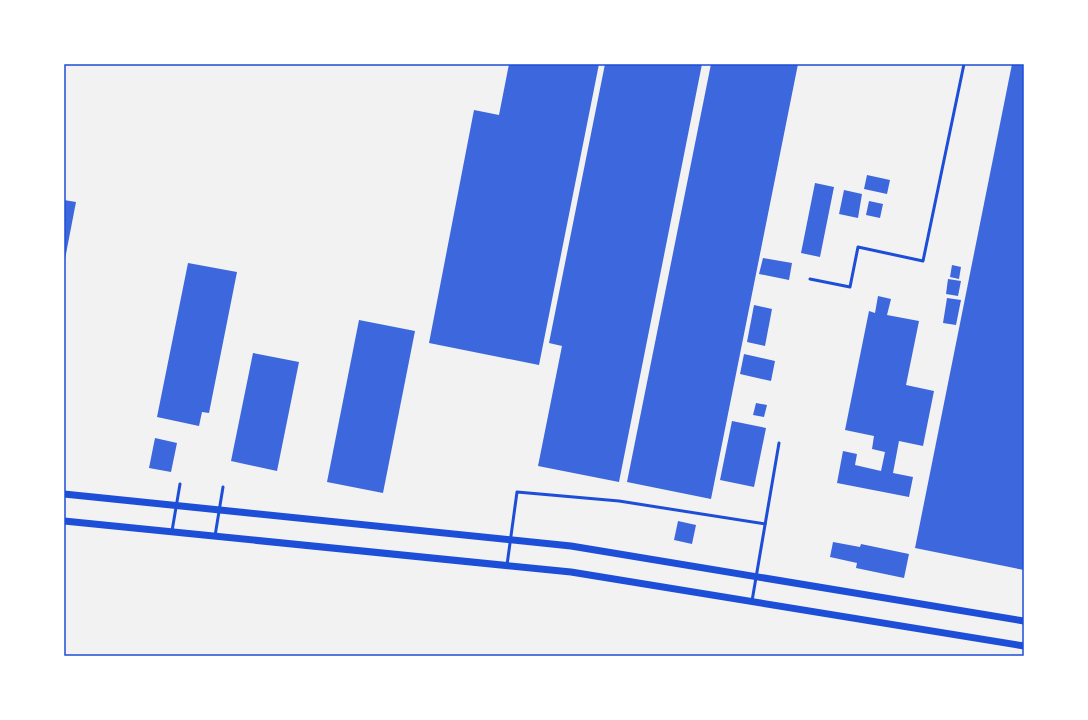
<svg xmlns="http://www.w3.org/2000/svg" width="1088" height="720" font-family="Poppins,sans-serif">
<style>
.building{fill:#3d67dc}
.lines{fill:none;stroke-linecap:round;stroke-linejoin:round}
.service{stroke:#1d4ed8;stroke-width:3}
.tertiary{stroke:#1d4ed8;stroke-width:7}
.neatline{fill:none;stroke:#1d4ed8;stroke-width:1.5}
</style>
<rect width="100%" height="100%" fill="#f2f2f2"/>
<g class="building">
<polygon points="509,64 599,64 539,365 429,343 474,110 499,115"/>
<polygon points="605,64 702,64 619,482 538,466 562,346 549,343"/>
<polygon points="711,64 798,64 711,499 627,482"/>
<polygon points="1012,64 1024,64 1024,570 915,548"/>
<polygon points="867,175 890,180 887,194 864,189"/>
<polygon points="815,183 834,187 820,257 801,253"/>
<polygon points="844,190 862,194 858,218 839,214"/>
<polygon points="64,200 76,202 65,259 64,259"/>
<polygon points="869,201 883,204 880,218 866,215"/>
<polygon points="763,258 792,263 789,280 759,274"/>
<polygon points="188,263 237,272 209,413 202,412 199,426 157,417"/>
<polygon points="952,265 961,267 959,279 950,277"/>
<polygon points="948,279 961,281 958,296 946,294"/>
<polygon points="878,296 891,299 887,315 919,321 906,385 934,391 923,446 899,441 893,473 913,477 909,497 837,483 843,451 857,454 855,465 881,471 885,452 872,449 874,436 845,430 869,311 875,313"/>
<polygon points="947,298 961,300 956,325 943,323"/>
<polygon points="754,305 772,309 765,346 747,342"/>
<polygon points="359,320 415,331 383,493 327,482"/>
<polygon points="253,353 299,362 277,471 231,461"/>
<polygon points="744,354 775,361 771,381 740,374"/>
<polygon points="756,403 767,405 764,417 753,415"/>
<polygon points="732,421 766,428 754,487 720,480"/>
<polygon points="155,438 177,443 171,472 149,468"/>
<polygon points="678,521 696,525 692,544 674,540"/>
<polygon points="833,542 860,547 861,544 909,554 904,578 856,568 857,563 830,557"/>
</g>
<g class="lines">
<g class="service">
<polyline points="810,279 850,287 858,247 923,261 964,64"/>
<polyline points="172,531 180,484"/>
<polyline points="215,536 223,487"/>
<polyline points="507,565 517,492 619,501 765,524"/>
<polyline points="752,601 779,443"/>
</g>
<g class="tertiary">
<polyline points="64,494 571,546 1024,621"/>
<polyline points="64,521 571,572 1024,646"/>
</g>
</g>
<rect width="1088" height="720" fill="none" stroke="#ffffff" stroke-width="130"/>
<rect x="65" y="65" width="958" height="590" class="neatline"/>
</svg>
